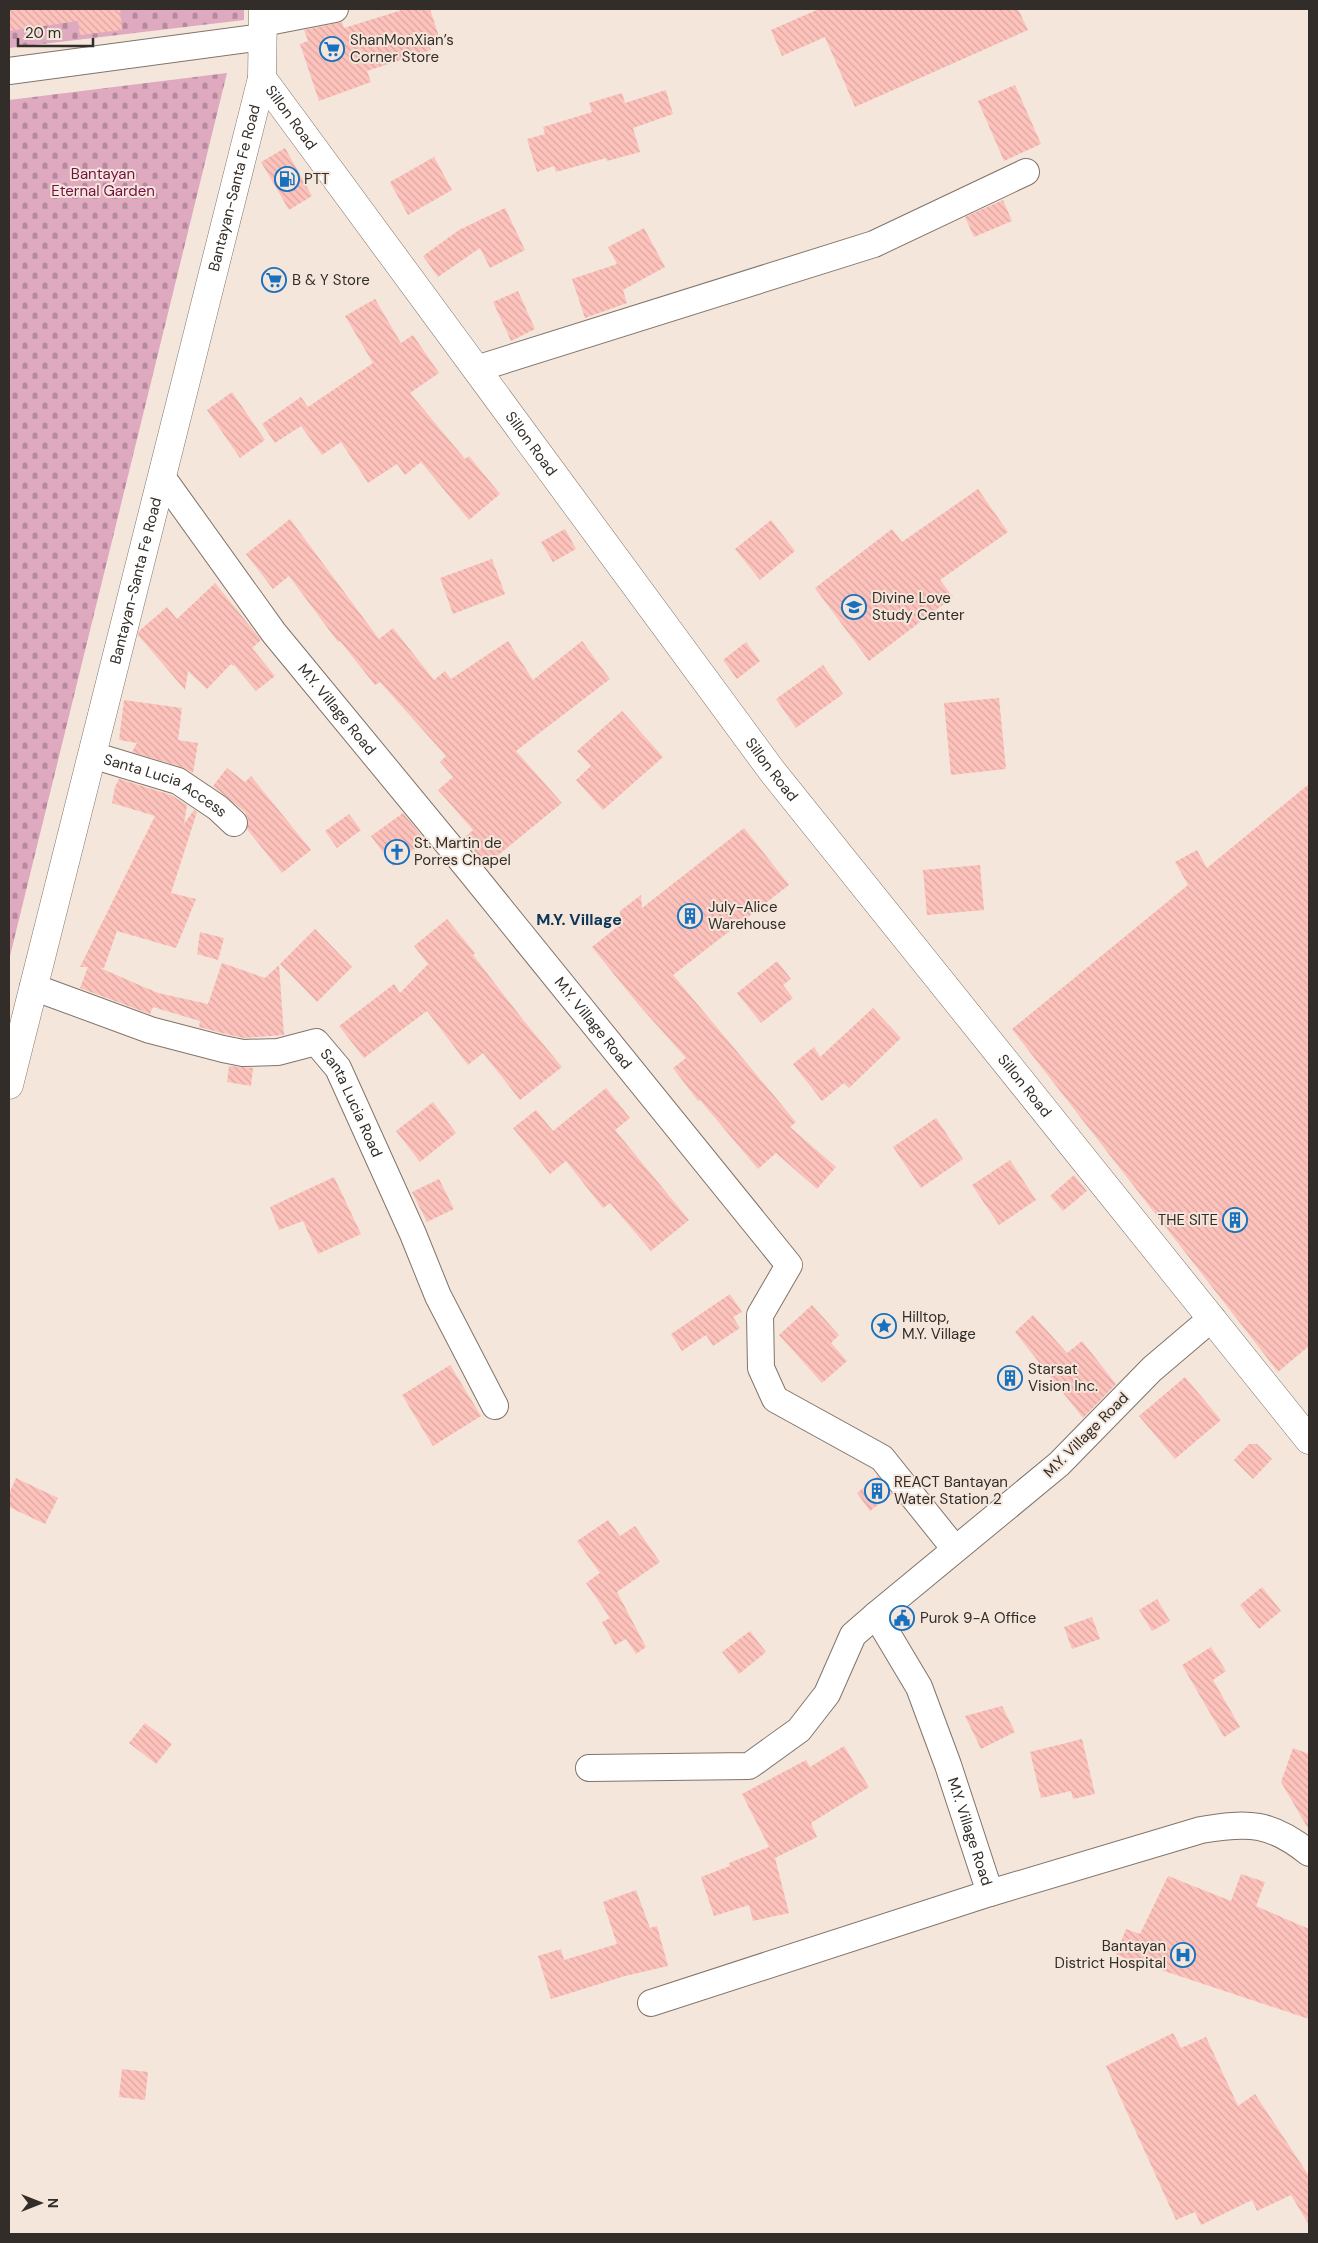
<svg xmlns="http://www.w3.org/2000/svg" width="1318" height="2243" font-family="'DM Sans',sans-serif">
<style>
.cemetery{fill:url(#cemetery-stones)}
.building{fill:url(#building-back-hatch)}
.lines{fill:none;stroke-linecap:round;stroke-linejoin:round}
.street-casing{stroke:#81746a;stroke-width:28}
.secondary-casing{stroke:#81746a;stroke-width:29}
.street{stroke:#fff;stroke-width:26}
.secondary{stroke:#fff;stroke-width:28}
.labels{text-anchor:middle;stroke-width:4;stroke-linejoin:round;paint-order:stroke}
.poi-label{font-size:15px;fill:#322d28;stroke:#f5e6db;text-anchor:start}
.street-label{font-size:15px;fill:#322d28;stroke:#f5e6db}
.park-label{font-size:15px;fill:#760e4a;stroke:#f5e6db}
.neighbourhood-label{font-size:16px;font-weight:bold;fill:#0c355a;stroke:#f5e6db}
</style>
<defs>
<pattern id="cemetery-stones" width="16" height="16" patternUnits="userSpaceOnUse" patternTransform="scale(1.25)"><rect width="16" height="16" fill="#dfa9c0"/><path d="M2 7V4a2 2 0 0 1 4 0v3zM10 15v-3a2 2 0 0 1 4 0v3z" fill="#b58a9c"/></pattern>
<pattern id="building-back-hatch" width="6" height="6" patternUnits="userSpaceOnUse" patternTransform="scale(1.25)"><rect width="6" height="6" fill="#fdc2bb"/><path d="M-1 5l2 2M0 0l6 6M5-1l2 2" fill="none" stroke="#d9a7a1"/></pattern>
</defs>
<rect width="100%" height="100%" fill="#f5e6db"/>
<g class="cemetery">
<polygon points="9,9 244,9 244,20 9,48"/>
<polygon points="227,73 9,960 9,100"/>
</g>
<g class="building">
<polygon points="9,9 120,9 122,30 80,35 78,21 9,31"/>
<polygon points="405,9 430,9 440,40 428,43 431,50 367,71 371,82 319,101 300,44 308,41 304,30 342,22 344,28"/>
<polygon points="819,9 1018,9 1028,30 855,107 825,37 782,56 771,30"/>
<polygon points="1015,85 1041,144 1004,161 978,101"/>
<polygon points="666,90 673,114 633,128 640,152 607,161 606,158 556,172 554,166 537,172 527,139 545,134 543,127 592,112 589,103 622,93 625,103"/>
<polygon points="285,148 312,196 289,210 261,162"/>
<polygon points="434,157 452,190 408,215 390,182"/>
<polygon points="1003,200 1012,221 974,237 965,217"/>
<polygon points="505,208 525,250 490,268 480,248 438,277 423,256 459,230"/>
<polygon points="644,228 665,267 623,290 627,303 585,318 572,279 617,264 608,247"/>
<polygon points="518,291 535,329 511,341 493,302"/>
<polygon points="375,299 401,343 413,335 439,373 410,393 465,459 469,456 500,494 469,520 421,462 405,475 397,464 368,483 341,442 322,455 301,426 275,443 262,424 301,397 308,407 373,363 345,316"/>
<polygon points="232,392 265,440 240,458 207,410"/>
<polygon points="978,489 1008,532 940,580 953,597 869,661 815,588 892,529 902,542"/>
<polygon points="290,519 379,639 393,628 434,680 445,671 451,679 508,641 533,680 582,641 610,679 516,751 562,803 486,865 464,838 473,830 438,790 453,777 440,762 446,756 380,682 375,685 340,641 338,642 289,576 273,589 246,554"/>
<polygon points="771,520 795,551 760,580 735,549"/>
<polygon points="565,529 576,549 553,562 541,542"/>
<polygon points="492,559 505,594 453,614 440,578"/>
<polygon points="215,583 261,640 252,648 275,676 256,691 234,665 233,666 231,664 207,689 188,671 185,690 138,635 139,631 167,607 177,619"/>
<polygon points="746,642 760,661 737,679 723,660"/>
<polygon points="823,665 843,694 796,728 776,699"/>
<polygon points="999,698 1006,769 951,775 944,703"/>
<polygon points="124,700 182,708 178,740 198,743 193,773 182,767 132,752 137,743 119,740"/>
<polygon points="622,711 663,757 603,810 576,780 591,766 577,751"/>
<polygon points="227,768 245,782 251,776 311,850 282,873 247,829 248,819 245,812 213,786"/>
<polygon points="119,779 171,795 187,805 184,824 194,810 197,812 171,893 196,899 176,948 117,931 104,968 100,968 158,993 208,1004 222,963 265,978 279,965 284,1035 244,1038 226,1034 199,1027 200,1021 153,1007 150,1014 80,988 88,967 80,967 155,816 112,803 115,787"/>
<polygon points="1309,784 1309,1346 1278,1372 1012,1029 1188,885 1175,862 1197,850 1207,868"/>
<polygon points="403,813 425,840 393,866 371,836"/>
<polygon points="349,814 361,830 337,848 325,831"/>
<polygon points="744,828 789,885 673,975 796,1122 790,1127 836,1167 817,1189 776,1153 758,1169 700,1100 698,1101 673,1068 686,1058 638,1004 592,947 621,924 620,911 641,895 642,908"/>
<polygon points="980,865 984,910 927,915 923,870"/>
<polygon points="447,919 475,953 473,955 524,1021 562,1067 520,1100 483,1053 468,1065 427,1011 364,1058 339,1026 394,984 400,993 428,964 414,946"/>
<polygon points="315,929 352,967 317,1002 280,964"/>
<polygon points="200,932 224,938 218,960 197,954"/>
<polygon points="777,961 791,979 783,985 793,998 761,1023 737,993"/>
<polygon points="873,1008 901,1038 849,1088 844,1083 822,1101 793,1064 814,1047 820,1057"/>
<polygon points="229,1066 253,1068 251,1086 227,1082"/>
<polygon points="606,1088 630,1118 615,1130 689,1220 651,1251 610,1203 603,1208 566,1161 550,1174 513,1128 536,1110 553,1131"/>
<polygon points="433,1102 456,1133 420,1162 396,1131"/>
<polygon points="936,1118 963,1159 921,1188 893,1147"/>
<polygon points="1010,1160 1036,1200 999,1225 972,1185"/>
<polygon points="1074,1175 1087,1191 1063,1211 1050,1196"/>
<polygon points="334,1177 361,1234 318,1254 303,1221 279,1230 270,1207"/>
<polygon points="439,1179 454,1209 427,1222 412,1192"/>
<polygon points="730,1294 742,1312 733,1317 740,1328 713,1346 706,1335 682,1351 671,1334"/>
<polygon points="812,1305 839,1335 831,1343 847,1361 822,1383 779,1335"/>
<polygon points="1033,1315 1067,1353 1082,1341 1116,1384 1083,1418 1015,1332"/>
<polygon points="450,1365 481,1416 433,1446 402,1395"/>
<polygon points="1185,1377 1221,1420 1175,1459 1139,1416"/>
<polygon points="1249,1444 1257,1444 1272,1459 1253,1479 1234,1460"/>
<polygon points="878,1476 892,1494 870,1511 857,1493"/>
<polygon points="16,1478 58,1498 45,1524 9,1507 9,1494"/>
<polygon points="608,1520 620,1536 635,1526 660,1562 617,1592 646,1647 636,1654 626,1639 615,1645 602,1622 610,1618 586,1583 600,1573 577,1541"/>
<polygon points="1262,1587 1281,1611 1259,1629 1240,1605"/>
<polygon points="1157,1599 1170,1621 1152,1631 1139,1610"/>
<polygon points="1092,1617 1100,1639 1072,1649 1064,1627"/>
<polygon points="750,1631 766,1652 739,1674 722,1652"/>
<polygon points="1211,1647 1226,1671 1213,1680 1240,1727 1224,1737 1182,1665"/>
<polygon points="1002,1706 1015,1732 981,1749 965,1716"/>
<polygon points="145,1723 172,1744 156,1764 129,1743"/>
<polygon points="1082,1739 1095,1794 1073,1799 1071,1791 1041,1798 1030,1752"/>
<polygon points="844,1746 869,1787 811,1823 817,1837 775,1858 789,1913 753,1921 749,1905 714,1916 701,1877 730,1866 729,1863 769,1847 742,1794 806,1760 810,1767"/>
<polygon points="1293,1748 1309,1754 1309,1830 1281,1782"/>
<polygon points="1241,1874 1265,1882 1256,1906 1309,1929 1309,2019 1116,1955 1126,1929 1140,1934 1168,1876 1231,1901"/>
<polygon points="636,1890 650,1928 657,1926 668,1966 625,1976 551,1999 538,1956 561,1949 564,1960 617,1944 603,1902"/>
<polygon points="1173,2033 1181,2048 1206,2037 1238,2106 1255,2094 1309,2176 1309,2225 1291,2195 1257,2211 1252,2200 1201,2225 1195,2212 1176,2220 1106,2066"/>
<polygon points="122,2069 148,2072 145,2100 119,2097"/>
</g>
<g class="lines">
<defs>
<g id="street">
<polyline points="263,23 335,9"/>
<polyline points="9,71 262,37"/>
<polyline points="476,369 874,244 1026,172"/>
<path id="s1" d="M162,477L274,633L466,866L789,1265L760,1315L761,1368L775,1399L882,1458L955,1549"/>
<path id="s2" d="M92,755L178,781L218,808L234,823"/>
<path id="s3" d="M33,987L150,1030L223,1049L243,1053L278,1052L316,1042L338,1068L413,1234L438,1296L495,1406"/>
<path id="s4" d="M1212,1318L1152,1369L1059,1464L876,1615L919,1687L948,1765L990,1893L1201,1830C1248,1822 1271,1822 1309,1853"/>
<polyline points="589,1768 749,1766 799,1730 827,1694 853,1635 876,1615"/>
<polyline points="651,2003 990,1893"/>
</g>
<g id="secondary">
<path id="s5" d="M262,78L772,771L1309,1440"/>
<path id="s6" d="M9,1085L262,78L263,9"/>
</g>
</defs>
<use href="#street" class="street-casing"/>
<use href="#secondary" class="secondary-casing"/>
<use href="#street" class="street"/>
<use href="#secondary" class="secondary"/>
</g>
<defs>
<symbol id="supermarket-ring" viewBox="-11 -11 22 22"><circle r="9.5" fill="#f5e6db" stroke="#1871be" stroke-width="1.5"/><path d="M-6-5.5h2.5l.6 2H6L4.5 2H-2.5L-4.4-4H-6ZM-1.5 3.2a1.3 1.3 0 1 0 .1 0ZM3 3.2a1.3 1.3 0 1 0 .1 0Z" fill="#1871be"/></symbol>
<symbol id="fuel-ring" viewBox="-11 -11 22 22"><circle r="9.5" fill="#f5e6db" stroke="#1871be" stroke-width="1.5"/><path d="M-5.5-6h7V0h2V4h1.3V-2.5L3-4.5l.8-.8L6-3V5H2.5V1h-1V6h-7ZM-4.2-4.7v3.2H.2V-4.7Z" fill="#1871be"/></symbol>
<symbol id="school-ring" viewBox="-11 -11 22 22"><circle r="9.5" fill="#f5e6db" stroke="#1871be" stroke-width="1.5"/><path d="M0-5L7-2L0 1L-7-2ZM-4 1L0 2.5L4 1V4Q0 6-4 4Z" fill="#1871be"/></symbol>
<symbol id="church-ring" viewBox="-11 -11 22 22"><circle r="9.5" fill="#f5e6db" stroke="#1871be" stroke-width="1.5"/><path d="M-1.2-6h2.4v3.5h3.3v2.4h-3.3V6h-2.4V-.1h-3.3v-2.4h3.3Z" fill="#1871be"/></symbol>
<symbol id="building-ring" viewBox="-11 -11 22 22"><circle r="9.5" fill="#f5e6db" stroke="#1871be" stroke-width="1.5"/><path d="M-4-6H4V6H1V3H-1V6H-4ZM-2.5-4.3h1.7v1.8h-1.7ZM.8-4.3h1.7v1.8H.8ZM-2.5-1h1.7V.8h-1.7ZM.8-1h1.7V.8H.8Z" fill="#1871be"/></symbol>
<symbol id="sight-ring" viewBox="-11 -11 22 22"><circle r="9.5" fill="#f5e6db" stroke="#1871be" stroke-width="1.5"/><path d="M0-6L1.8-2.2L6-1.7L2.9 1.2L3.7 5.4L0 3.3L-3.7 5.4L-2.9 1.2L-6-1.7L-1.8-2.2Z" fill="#1871be"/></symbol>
<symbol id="civic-ring" viewBox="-11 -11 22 22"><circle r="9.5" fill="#f5e6db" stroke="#1871be" stroke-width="1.5"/><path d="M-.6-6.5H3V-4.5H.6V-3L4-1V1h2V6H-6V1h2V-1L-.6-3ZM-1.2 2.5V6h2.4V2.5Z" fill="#1871be"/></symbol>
<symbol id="hospital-ring" viewBox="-11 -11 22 22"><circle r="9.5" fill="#f5e6db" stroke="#1871be" stroke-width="1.5"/><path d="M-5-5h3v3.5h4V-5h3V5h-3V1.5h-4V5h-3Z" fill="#1871be"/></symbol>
</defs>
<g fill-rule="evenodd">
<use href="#supermarket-ring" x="318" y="35" width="28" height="28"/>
<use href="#fuel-ring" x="273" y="165" width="28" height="28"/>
<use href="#supermarket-ring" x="260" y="266" width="28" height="28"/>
<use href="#school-ring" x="840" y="593" width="28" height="28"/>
<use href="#church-ring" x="383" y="838" width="28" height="28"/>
<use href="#building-ring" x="676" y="902" width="28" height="28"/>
<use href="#building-ring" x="1221" y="1206" width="28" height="28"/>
<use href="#sight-ring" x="870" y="1312" width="28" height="28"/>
<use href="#building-ring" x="996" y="1364" width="28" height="28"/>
<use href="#building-ring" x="863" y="1477" width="28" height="28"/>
<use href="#civic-ring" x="888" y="1604" width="28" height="28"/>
<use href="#hospital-ring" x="1169" y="1941" width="28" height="28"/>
</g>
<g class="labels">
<g class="poi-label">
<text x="350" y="45">ShanMonXian’s<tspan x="350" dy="17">Corner Store</tspan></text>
<text x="304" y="184">PTT</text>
<text x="292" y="285">B &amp; Y Store</text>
<text x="872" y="603">Divine Love<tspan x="872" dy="17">Study Center</tspan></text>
<text x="414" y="848">St. Martin de<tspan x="414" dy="17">Porres Chapel</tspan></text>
<text x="708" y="912">July-Alice<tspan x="708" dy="17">Warehouse</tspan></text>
<text x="1218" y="1225" text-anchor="end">THE SITE</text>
<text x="902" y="1322">Hilltop,<tspan x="902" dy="17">M.Y. Village</tspan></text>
<text x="1028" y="1374">Starsat<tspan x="1028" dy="17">Vision Inc.</tspan></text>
<text x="894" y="1487">REACT Bantayan<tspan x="894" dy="17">Water Station 2</tspan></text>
<text x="920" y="1623">Purok 9-A Office</text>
<text x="1166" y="1951" text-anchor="end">Bantayan<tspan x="1166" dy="17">District Hospital</tspan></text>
</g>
<g class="street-label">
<text dy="5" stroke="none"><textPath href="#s5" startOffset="49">Sillon Road</textPath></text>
<text dy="5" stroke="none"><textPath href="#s6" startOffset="925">Bantayan-Santa Fe Road</textPath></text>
<text dy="5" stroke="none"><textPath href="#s5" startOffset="454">Sillon Road</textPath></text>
<text dy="5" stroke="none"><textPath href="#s6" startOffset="520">Bantayan-Santa Fe Road</textPath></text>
<text dy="5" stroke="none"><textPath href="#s1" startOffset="291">M.Y. Village Road</textPath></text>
<text dy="5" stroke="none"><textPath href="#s5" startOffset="859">Sillon Road</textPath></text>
<text dy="5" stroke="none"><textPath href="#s2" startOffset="80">Santa Lucia Access</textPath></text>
<text dy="5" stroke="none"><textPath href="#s1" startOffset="696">M.Y. Village Road</textPath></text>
<text dy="5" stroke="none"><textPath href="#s5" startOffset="1264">Sillon Road</textPath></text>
<text dy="5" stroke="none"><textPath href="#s3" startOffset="366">Santa Lucia Road</textPath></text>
<text transform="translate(1086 1435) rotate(-45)" y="5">M.Y. Village Road</text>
<text dy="5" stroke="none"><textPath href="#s4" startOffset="686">M.Y. Village Road</textPath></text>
</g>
<g class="park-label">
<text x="103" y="179">Bantayan<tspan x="103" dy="17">Eternal Garden</tspan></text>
</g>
<g class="neighbourhood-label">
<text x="579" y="925">M.Y. Village</text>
</g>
</g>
<rect width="1318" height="2243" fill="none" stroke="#322d28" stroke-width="20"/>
<g transform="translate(40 2203) rotate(90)" stroke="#f5e6db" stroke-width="4" paint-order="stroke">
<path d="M0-4L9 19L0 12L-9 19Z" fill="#322d28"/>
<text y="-8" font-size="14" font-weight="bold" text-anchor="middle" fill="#322d28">N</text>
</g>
<path d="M18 38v8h75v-8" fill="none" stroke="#322d28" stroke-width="2.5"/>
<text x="25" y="38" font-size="15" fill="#322d28" stroke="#f5e6db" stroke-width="4" paint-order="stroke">20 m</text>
</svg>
